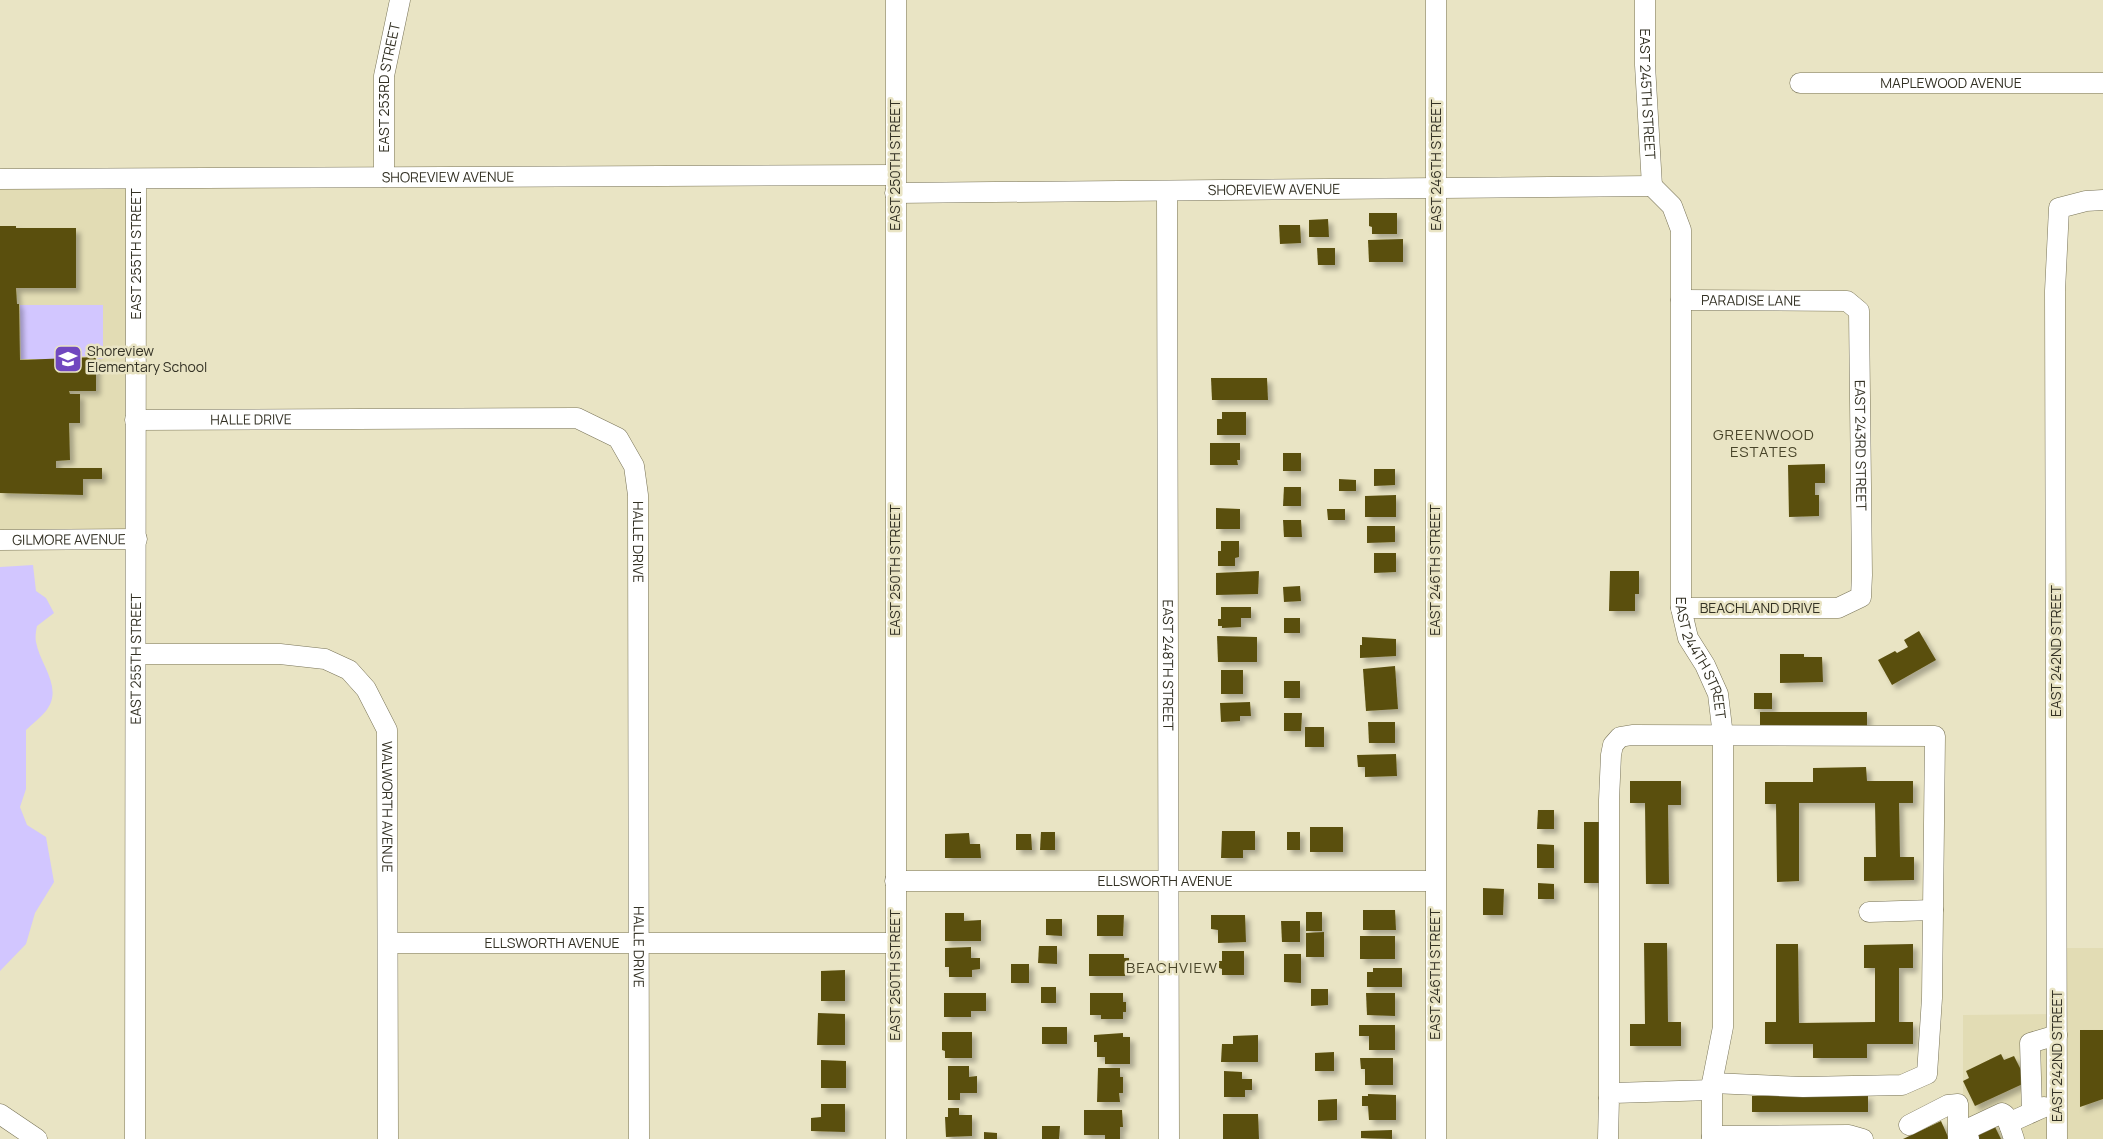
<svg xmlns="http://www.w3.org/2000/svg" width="2103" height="1139" font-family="Manrope,sans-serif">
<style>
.built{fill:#e2dcb4}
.green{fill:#d2c6ff}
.building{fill:#5a4f0d;filter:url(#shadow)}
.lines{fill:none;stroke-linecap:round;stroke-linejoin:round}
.minor-casing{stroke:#787357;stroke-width:21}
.minor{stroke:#fff;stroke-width:20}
.labels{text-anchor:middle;stroke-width:5;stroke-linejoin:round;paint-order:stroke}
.street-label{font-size:14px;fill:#333124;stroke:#e9e4c4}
.poi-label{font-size:14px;fill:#333124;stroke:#e9e4c4;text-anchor:start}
.neighbourhood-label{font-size:15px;letter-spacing:1px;fill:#49452a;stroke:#e9e4c4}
</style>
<defs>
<filter id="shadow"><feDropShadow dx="4.5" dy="4.5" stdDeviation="2.5" flood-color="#0004"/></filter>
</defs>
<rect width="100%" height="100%" fill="#e9e4c4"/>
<g class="built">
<polygon points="136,179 137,539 0,540 0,180"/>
<polygon points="2056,948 2103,948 2103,1139 1963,1139 1963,1015 2056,1014"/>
</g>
<g class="green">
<polygon points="20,305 103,305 103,359 97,359 96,356 59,357 59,359 21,359"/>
<path d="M33,565L36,591L46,598L54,613L37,626C36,631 35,637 36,642C40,665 64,688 46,711C40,718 32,724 26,730V789L20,807L27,825L46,837L54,882L35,913L26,944L0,971V567Z"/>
</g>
<g class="building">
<polygon points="1369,213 1397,213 1397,234 1372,234 1372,227 1369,226"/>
<polygon points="1328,219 1329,237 1309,237 1309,220"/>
<polygon points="1279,225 1300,225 1301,243 1280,244"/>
<polygon points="0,226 16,226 16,228 76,228 76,288 16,288 17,304 19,304 20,360 96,357 96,391 69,391 70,394 80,394 80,423 69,423 70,460 56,461 56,468 102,468 102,479 83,479 83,495 0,493"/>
<polygon points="1403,239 1403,262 1369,262 1368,240"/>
<polygon points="1317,248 1335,248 1335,265 1318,265"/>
<polygon points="1211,378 1267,378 1268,400 1212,400"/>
<polygon points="1222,412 1246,412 1246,435 1217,435 1217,419 1222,419"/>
<polygon points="1210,443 1240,443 1240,460 1237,460 1238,465 1210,465"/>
<rect x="1283" y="453" width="18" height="18"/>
<polygon points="1825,464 1825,483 1815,483 1815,495 1819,495 1819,516 1789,517 1788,465"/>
<polygon points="1374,469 1395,469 1395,485 1374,486"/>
<polygon points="1339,479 1356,480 1356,491 1339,491"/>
<polygon points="1284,487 1301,487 1301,506 1283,506"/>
<polygon points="1396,495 1396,517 1365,517 1365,496"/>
<polygon points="1216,508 1240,509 1240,529 1216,529"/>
<polygon points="1327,509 1345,509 1345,520 1328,520"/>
<polygon points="1283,520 1301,520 1302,537 1284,537"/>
<polygon points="1367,526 1395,526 1395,542 1367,543"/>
<polygon points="1221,541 1239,541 1239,557 1235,558 1235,566 1218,566 1218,551 1221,551"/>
<polygon points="1374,553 1396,553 1396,572 1374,573"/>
<polygon points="1259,571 1258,594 1216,595 1216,573"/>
<polygon points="1610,571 1639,571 1639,594 1635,594 1635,611 1609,611"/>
<polygon points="1300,586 1301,601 1284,602 1283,587"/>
<polygon points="1221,607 1251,607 1251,618 1241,618 1241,627 1222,628 1222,626 1218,626 1218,619 1221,619"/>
<rect x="1284" y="618" width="16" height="15"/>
<polygon points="1919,631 1936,660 1892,685 1878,660 1895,651 1897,653 1908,647 1904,640"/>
<polygon points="1217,636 1257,637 1257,662 1218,662"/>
<polygon points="1362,637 1396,639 1396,656 1360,658 1360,645 1362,645"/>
<polygon points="1780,654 1804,654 1804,657 1822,657 1823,682 1780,683"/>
<polygon points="1395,666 1398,709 1366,711 1363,669"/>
<rect x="1221" y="670" width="22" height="24"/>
<rect x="1284" y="681" width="16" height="17"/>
<rect x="1754" y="693" width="18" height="16"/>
<polygon points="1250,702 1251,716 1240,716 1240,721 1221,722 1220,703"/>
<rect x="1760" y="712" width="107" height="15"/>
<polygon points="1284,713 1302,713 1301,731 1284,731"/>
<polygon points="1368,722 1395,722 1395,743 1369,743"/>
<rect x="1305" y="727" width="19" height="20"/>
<polygon points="1396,754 1397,776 1365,777 1365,767 1358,767 1357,755"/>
<polygon points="1866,767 1867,781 1913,781 1913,803 1899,803 1900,857 1914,857 1914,880 1864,881 1864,857 1876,857 1875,803 1799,803 1799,881 1777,882 1776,804 1765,804 1765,782 1813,782 1813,768"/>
<polygon points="1630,781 1681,781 1681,805 1668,805 1669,884 1646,884 1645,803 1630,803"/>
<polygon points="1538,810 1554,810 1554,829 1537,829"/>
<rect x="1584" y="822" width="16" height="61"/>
<rect x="1310" y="827" width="33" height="25"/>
<polygon points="1222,831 1255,831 1255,850 1243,850 1243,858 1221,858"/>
<polygon points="1041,832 1055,832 1055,850 1040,850"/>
<rect x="1287" y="832" width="13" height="18"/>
<polygon points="969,833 970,844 980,844 981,858 945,858 945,834"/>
<polygon points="1016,834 1031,834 1032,850 1016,850"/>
<polygon points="1537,844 1554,845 1554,868 1537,868"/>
<polygon points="1538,883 1554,884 1554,899 1538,899"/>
<polygon points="1483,888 1504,889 1503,915 1483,915"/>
<polygon points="1363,910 1395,910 1396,930 1363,930"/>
<rect x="1306" y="912" width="16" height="19"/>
<polygon points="945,913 964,913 964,921 981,920 981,941 945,941"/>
<polygon points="1097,915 1124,915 1123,936 1097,936"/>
<polygon points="1211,915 1245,915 1246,942 1218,943 1218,930 1211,929"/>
<polygon points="1046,919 1062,919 1062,936 1046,935"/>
<polygon points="1281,921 1300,921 1300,942 1282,942"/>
<polygon points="1324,932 1324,957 1306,957 1306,933"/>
<rect x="1360" y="936" width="35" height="23"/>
<polygon points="1644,943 1667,943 1668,1022 1681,1022 1681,1046 1630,1046 1630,1024 1645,1024"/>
<polygon points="1776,944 1798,944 1799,1023 1875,1022 1875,968 1864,968 1864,945 1913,944 1913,968 1899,968 1899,1022 1913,1022 1913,1044 1867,1044 1867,1058 1813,1058 1813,1044 1765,1044 1765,1022 1776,1022"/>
<polygon points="1039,946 1057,946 1057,964 1038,963"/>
<polygon points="971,947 971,958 980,958 980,969 972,970 972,977 949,977 949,967 945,967 945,948"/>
<polygon points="1222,951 1244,951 1244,975 1222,975 1222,969 1219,968 1219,961 1222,961"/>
<polygon points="1089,954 1124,954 1124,958 1129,958 1129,972 1125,973 1125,976 1089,976"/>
<polygon points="1284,954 1301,954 1301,983 1284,982"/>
<rect x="1011" y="964" width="18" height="19"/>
<polygon points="1373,968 1402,968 1402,987 1367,987 1367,972 1373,972"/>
<polygon points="845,970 845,1001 821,1001 821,971"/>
<rect x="1041" y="987" width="15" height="16"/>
<polygon points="1311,989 1328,989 1328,1005 1311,1006"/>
<polygon points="944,993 986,993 986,1011 971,1011 971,1017 944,1017"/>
<polygon points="1090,993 1123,993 1123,1002 1126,1002 1126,1012 1123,1012 1123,1019 1101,1019 1101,1015 1090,1015"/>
<polygon points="1366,993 1395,993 1395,1016 1367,1015"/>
<polygon points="818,1013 845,1014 845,1045 817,1045"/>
<polygon points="1359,1025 1395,1025 1395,1050 1369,1050 1369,1036 1359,1036"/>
<rect x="1042" y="1027" width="25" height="17"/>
<polygon points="2080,1030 2103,1030 2103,1099 2080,1107"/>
<polygon points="942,1032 972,1032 972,1058 945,1058 945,1051 942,1050"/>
<polygon points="1123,1033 1123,1037 1130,1037 1130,1064 1105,1064 1105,1057 1097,1057 1097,1042 1094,1042 1094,1035"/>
<polygon points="1258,1035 1258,1062 1221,1062 1222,1044 1233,1044 1233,1036"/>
<polygon points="1334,1052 1334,1071 1315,1071 1315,1053"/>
<polygon points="2001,1054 2004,1060 2014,1056 2027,1082 1975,1106 1963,1081 1969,1078 1966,1071"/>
<polygon points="1360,1058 1393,1058 1393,1085 1365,1085 1365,1069 1361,1069"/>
<polygon points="821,1060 846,1061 846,1088 821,1088"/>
<polygon points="948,1066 969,1066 969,1077 977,1076 977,1093 960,1093 960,1100 948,1100"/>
<polygon points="1098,1068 1120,1068 1120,1077 1123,1077 1123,1093 1119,1093 1120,1102 1097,1102"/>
<polygon points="1224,1071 1242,1072 1242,1079 1252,1079 1252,1090 1245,1090 1245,1097 1224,1097"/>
<polygon points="1368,1094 1396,1095 1396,1120 1369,1120 1368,1106 1362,1106 1362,1096 1368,1096"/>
<polygon points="1868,1095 1868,1112 1752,1112 1752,1096"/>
<polygon points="1337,1099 1337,1120 1318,1121 1318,1100"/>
<polygon points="821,1104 845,1104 845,1132 811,1131 811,1118 821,1117"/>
<polygon points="948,1108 959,1108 959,1115 972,1115 972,1136 946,1137 945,1117 948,1117"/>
<polygon points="1084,1110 1122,1110 1123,1127 1120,1127 1120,1139 1105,1139 1105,1135 1084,1135"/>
<polygon points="1223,1114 1258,1114 1259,1139 1223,1139"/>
<polygon points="1941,1121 1949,1139 1903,1139"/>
<polygon points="1992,1121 2001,1139 1974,1139"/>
<polygon points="1042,1126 1060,1126 1059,1139 1042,1139"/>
<polygon points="1392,1130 1392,1139 1361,1138 1361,1131"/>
<polygon points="984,1132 997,1133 997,1139 984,1139"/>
</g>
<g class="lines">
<defs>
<g id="minor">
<polyline points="1436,0 1436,1139"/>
<path id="s1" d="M1645,0V65L1652,186"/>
<path id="s2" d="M1800,83H2103"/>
<path id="s3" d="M384,177V76L400,0"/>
<path id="s4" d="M0,179L895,175"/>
<path id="s5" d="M1652,186L1672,206L1681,230V608L1688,638L1705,665L1718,694L1723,736V1027L1712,1083V1139"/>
<path id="s6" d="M1167,191L1169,1139"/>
<path id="s7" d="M895,193L1652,186"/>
<path id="s8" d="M1681,300L1847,301L1859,311L1862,575L1861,597L1838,608H1681"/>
<path id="s9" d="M135,420L577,418L618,438L634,466L638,495L639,1139"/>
<path id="s10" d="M0,540L137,539"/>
<path id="s11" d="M136,654H280L325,659L349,670L366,689L387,730L388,1139"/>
<path id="s12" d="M895,881H1435"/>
<polyline points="1869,912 1933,910"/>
<path id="s13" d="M388,943H895"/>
<polyline points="1609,1098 1609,800 1611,755 1613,745 1620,737 1632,735 1935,736 1932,998 1927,1074 1902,1085 1803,1087 1712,1083"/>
<polyline points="2032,1112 2030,1043 2057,1035"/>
<polyline points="0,1114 37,1139"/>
<polyline points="1909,1125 1948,1105 1958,1104 1958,1139"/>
<polyline points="1712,1136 1849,1135 1863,1139"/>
<path id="s14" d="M135,1139C136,819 136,499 136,179"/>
<polyline points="896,1139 896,0"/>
<polyline points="1608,1139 1609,1098 1613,1093 1712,1090"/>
<polyline points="1969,1139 1967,1134 1970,1128 2002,1113 2005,1115 2010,1127"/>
<polyline points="2014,1139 2010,1127 2015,1120 2044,1107"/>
<polyline points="2057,1139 2055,291 2059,208 2086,201 2103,200"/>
</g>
</defs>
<use href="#minor" class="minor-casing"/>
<use href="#minor" class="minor"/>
</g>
<defs>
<symbol id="school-square" viewBox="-11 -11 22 22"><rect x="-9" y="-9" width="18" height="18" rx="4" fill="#7047bf" stroke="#e9e4c4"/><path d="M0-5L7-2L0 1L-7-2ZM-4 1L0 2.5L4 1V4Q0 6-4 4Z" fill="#fff"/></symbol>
</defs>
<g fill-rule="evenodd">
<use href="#school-square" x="52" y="343" width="32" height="32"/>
</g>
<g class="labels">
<g class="street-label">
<text dy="5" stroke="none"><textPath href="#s2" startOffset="151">MAPLEWOOD AVENUE</textPath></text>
<text dy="5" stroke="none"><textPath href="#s3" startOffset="90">EAST 253RD STREET</textPath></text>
<text dy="5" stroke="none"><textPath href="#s1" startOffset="94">EAST 245TH STREET</textPath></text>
<text transform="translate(895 165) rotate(-90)" y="5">EAST 250TH STREET</text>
<text transform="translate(1436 165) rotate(-90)" y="5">EAST 246TH STREET</text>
<text dy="5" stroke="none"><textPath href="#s4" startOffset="448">SHOREVIEW AVENUE</textPath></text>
<text dy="5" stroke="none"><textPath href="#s7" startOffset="379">SHOREVIEW AVENUE</textPath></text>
<text dy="5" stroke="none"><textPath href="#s14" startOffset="885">EAST 255TH STREET</textPath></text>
<text dy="5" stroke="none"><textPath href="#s8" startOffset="70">PARADISE LANE</textPath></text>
<text dy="5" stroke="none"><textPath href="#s9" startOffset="116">HALLE DRIVE</textPath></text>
<text dy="5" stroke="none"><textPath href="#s8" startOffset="316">EAST 243RD STREET</textPath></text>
<text dy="5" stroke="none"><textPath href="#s10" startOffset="69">GILMORE AVENUE</textPath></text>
<text dy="5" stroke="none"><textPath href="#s9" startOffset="596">HALLE DRIVE</textPath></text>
<text transform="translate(895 570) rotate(-90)" y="5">EAST 250TH STREET</text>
<text transform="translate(1435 570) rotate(-90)" y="5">EAST 246TH STREET</text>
<text x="1760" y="613">BEACHLAND DRIVE</text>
<text transform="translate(2056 651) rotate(-90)" y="5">EAST 242ND STREET</text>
<text dy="5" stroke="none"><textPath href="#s5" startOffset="486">EAST 244TH STREET</textPath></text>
<text dy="5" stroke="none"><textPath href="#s14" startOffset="480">EAST 255TH STREET</textPath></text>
<text dy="5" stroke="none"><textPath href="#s6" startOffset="474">EAST 248TH STREET</textPath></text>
<text dy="5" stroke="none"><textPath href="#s11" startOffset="364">WALWORTH AVENUE</textPath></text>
<text dy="5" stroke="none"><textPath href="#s12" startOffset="270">ELLSWORTH AVENUE</textPath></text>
<text dy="5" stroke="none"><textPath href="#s13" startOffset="164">ELLSWORTH AVENUE</textPath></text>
<text dy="5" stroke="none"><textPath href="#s9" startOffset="1001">HALLE DRIVE</textPath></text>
<text transform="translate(1435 974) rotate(-90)" y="5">EAST 246TH STREET</text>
<text transform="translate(895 975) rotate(-90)" y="5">EAST 250TH STREET</text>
<text transform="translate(2057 1056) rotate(-90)" y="5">EAST 242ND STREET</text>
</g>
<g class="poi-label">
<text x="87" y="356">Shoreview<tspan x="87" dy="16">Elementary School</tspan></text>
</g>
<g class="neighbourhood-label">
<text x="1764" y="440">GREENWOOD<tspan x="1764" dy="17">ESTATES</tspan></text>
<text x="1172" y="973">BEACHVIEW</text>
</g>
</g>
</svg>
